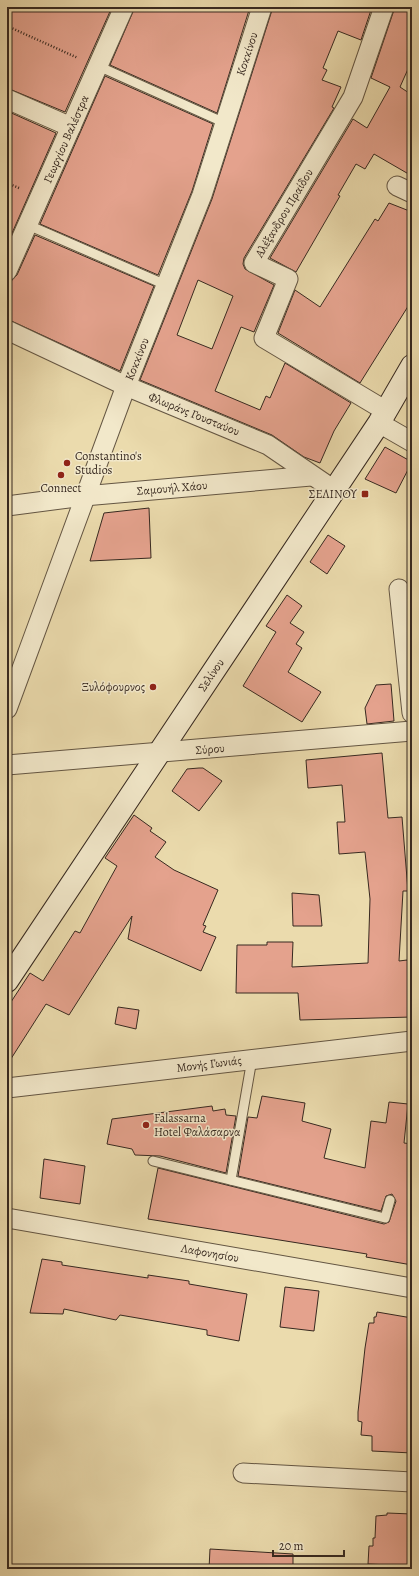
<svg xmlns="http://www.w3.org/2000/svg" width="419" height="1576" font-family="Alegreya,serif">
<style>
.building{fill:#e4a28d;stroke:#372920;fill-rule:evenodd}
.lines{fill:none;stroke-linecap:round;stroke-linejoin:round}
.lane-casing{stroke:#645643;stroke-width:11}
.street-casing{stroke:#645643;stroke-width:21}
.secondary-casing{stroke:#372920;stroke-width:24}
.path{stroke:#372920;stroke-width:2.5;stroke-dasharray:1 2;stroke-linecap:butt}
.lane{stroke:#f2e8ca;stroke-width:9}
.street{stroke:#f2e8ca;stroke-width:19}
.secondary{stroke:#f2e8ca;stroke-width:22}
.poi-dot{fill:#8f2418;stroke:#f2e8ca;stroke-width:1.5}
.labels{text-anchor:middle;stroke-width:3;stroke-linejoin:round;paint-order:stroke}
.street-label{font-size:12px;fill:#372920;stroke:#f2e8ca}
.poi-label{font-size:12px;fill:#372920;stroke:#f2e8ca;text-anchor:start}
</style>
<rect width="100%" height="100%" fill="#ebdbad"/>
<filter id="stains"><feTurbulence type="fractalNoise" baseFrequency=".005" numOctaves="4"/><feColorMatrix values="0 0 0 0 .2 0 0 0 0 .09 0 0 0 0 .02 0 0 0 .5 -.17"/></filter>
<radialGradient id="worn" r=".72"><stop offset=".6" stop-color="#630" stop-opacity="0"/><stop offset="1" stop-color="#630" stop-opacity=".3"/></radialGradient>
<g class="building">
<polygon points="7,7 112,7 65,112 7,88"/>
<polygon points="135,7 250,7 217,113 110,65"/>
<path d="M273,7H372L361,40L338,31L323,68L327,70L322,80L341,87L332,107L334,108L244,258L243,264L245,269L274,285L254,332L241,327L215,391L260,410L266,396L270,398L285,363L351,403L334,431L320,463L304,457L272,435L140,380L212,199ZM198,280L233,296L212,349L177,335Z"/>
<polygon points="395,7 412,7 412,60 400,87 412,95 412,176 374,154 365,169 356,164 338,195 340,196 296,272 270,258 353,119 367,128 390,87 371,78"/>
<polygon points="105,76 213,124 192,191 158,275 40,224"/>
<polygon points="7,111 56,133 9,240 7,239"/>
<polygon points="389,203 412,212 412,300 360,383 278,333 295,290 320,307 375,219 378,221"/>
<polygon points="35,235 154,286 120,371 7,319 7,293 12,280 17,275"/>
<polygon points="385,447 412,462 396,493 365,479"/>
<polygon points="149,508 151,558 90,561 104,513"/>
<polygon points="328,535 345,546 327,574 310,562"/>
<polygon points="287,595 302,606 290,623 304,632 296,644 302,648 288,672 321,692 302,722 243,686 276,632 266,626"/>
<polygon points="391,684 394,721 367,724 365,708 376,685"/>
<polygon points="382,753 388,818 402,817 408,891 403,891 399,961 407,960 408,963 412,963 412,1017 300,1020 298,993 236,993 237,945 267,945 267,942 293,942 292,967 368,963 370,899 365,852 339,854 337,822 345,822 342,785 308,788 306,760"/>
<polygon points="199,768 203,768 222,781 199,811 172,791 187,769"/>
<polygon points="134,815 152,828 150,831 166,842 155,857 174,870 218,890 203,925 206,926 203,932 216,937 201,971 128,939 132,916 69,1015 46,1004 7,1065 7,1008 30,973 43,981 75,931 80,933 117,866 105,858"/>
<polygon points="292,893 319,895 322,926 293,926"/>
<polygon points="118,1007 139,1010 136,1029 115,1024"/>
<polygon points="262,1096 305,1103 302,1121 331,1129 324,1158 365,1168 371,1121 386,1123 389,1102 408,1104 404,1143 412,1144 412,1265 366,1257 367,1254 148,1219 158,1168 384,1224 389,1222 396,1201 392,1194 386,1196 381,1211 238,1176 248,1117 257,1118"/>
<polygon points="212,1106 213,1111 225,1109 226,1115 236,1116 226,1173 160,1156 135,1155 132,1149 107,1144 112,1119"/>
<polygon points="44,1159 85,1166 80,1204 40,1198"/>
<polygon points="42,1259 62,1262 62,1265 148,1278 148,1275 189,1281 189,1284 247,1294 239,1341 207,1335 207,1330 120,1315 116,1320 64,1309 63,1314 30,1313"/>
<polygon points="285,1287 319,1291 314,1331 280,1327"/>
<polygon points="377,1312 412,1318 412,1453 372,1451 372,1436 361,1435 362,1422 358,1421 358,1412 365,1348 369,1323 374,1323 374,1317 376,1317"/>
<polygon points="387,1513 412,1514 412,1566 368,1564 369,1546 373,1546 373,1538 375,1538 376,1516 387,1515"/>
<polygon points="210,1549 293,1554 293,1569 209,1569"/>
</g>
<g class="lines">
<defs>
<g id="lane">
<polyline points="98,66 225,123"/>
<polyline points="28,225 166,285"/>
<polyline points="153,1161 385,1218 390,1200"/>
<polyline points="231,1180 252,1059"/>
</g>
<g id="street">
<polyline points="384,7 353,97 254,263 288,279 264,338 386,411"/>
<polyline points="7,99 71,127"/>
<polyline points="397,186 412,193"/>
<polyline points="7,271 124,7"/>
<polyline points="7,330 126,386 268,445 334,490"/>
<polyline points="379,423 412,442"/>
<polyline points="7,506 84,496 311,476"/>
<polyline points="399,589 412,713"/>
<polyline points="7,709 126,386 202,195 262,7"/>
<polyline points="7,765 412,731"/>
<polyline points="7,1088 412,1041"/>
<polyline points="7,1218 412,1288"/>
<polyline points="243,1473 412,1482"/>
</g>
<polyline id="secondary" points="7,981 379,423 412,366"/>
</defs>
<use href="#lane" class="lane-casing"/>
<use href="#street" class="street-casing"/>
<use href="#secondary" class="secondary-casing"/>
<g class="path">
<polyline points="7,26 78,58"/>
<polyline points="7,183 19,188"/>
</g>
<use href="#lane" class="lane"/>
<use href="#street" class="street"/>
<use href="#secondary" class="secondary"/>
</g>
<g class="poi-dot">
<circle cx="67" cy="463" r="4"/>
<circle cx="61" cy="475" r="4"/>
<rect x="361" y="490" width="8" height="8" rx="2"/>
<circle cx="153" cy="687" r="4"/>
<circle cx="146" cy="1125" r="4"/>
</g>
<g class="labels">
<g class="street-label">
<text transform="translate(247 54) rotate(-72)" y="4">Κοκκίνου</text>
<text transform="translate(66 139) rotate(-66)" y="4">Γεωργίου Βαλέστρα</text>
<text transform="translate(284 213) rotate(-59)" y="4">Αλέξανδρου Πραίδου</text>
<text transform="translate(137 359) rotate(-68)" y="4">Κοκκίνου</text>
<text transform="translate(194 414) rotate(22)" y="4">Φλωράνς Γουσταύου</text>
<text transform="translate(172 488) rotate(-5)" y="4">Σαμουήλ Χάου</text>
<text transform="translate(211 675) rotate(-56)" y="4">Σελίνου</text>
<text transform="translate(210 749) rotate(-5)" y="4">Σύρου</text>
<text transform="translate(209 1064) rotate(-7)" y="4">Μονής Γωνιάς</text>
<text transform="translate(210 1253) rotate(10)" y="4">Λαφονησίου</text>
</g>
<g class="poi-label">
<text x="75" y="460">Constantino's<tspan x="75" dy="14">Studios</tspan></text>
<text x="61" y="492" text-anchor="middle">Connect</text>
<text x="357" y="498" text-anchor="end">ΣΕΛΙΝΟΥ</text>
<text x="145" y="691" text-anchor="end">Ξυλόφουρνος</text>
<text x="154" y="1122">Falassarna<tspan x="154" dy="14">Hotel Φαλάσαρνα</tspan></text>
</g>
</g>
<rect width="419" height="1576" fill="none" stroke="#ebdbad" stroke-width="24"/>
<rect x="8" y="8" width="403" height="1560" fill="none" stroke="#372920" stroke-width="2"/>
<rect x="12" y="12" width="395" height="1552" fill="none" stroke="#372920"/>
<path d="M273 1550v6h71v-6" fill="none" stroke="#372920" stroke-width="2"/>
<text x="279" y="1550" font-size="12" fill="#372920" stroke="#f2e8ca" stroke-width="3" paint-order="stroke">20 m</text>
<rect width="100%" height="100%" filter="url(#stains)"/>
<rect width="100%" height="100%" fill="url(#worn)"/>
</svg>
